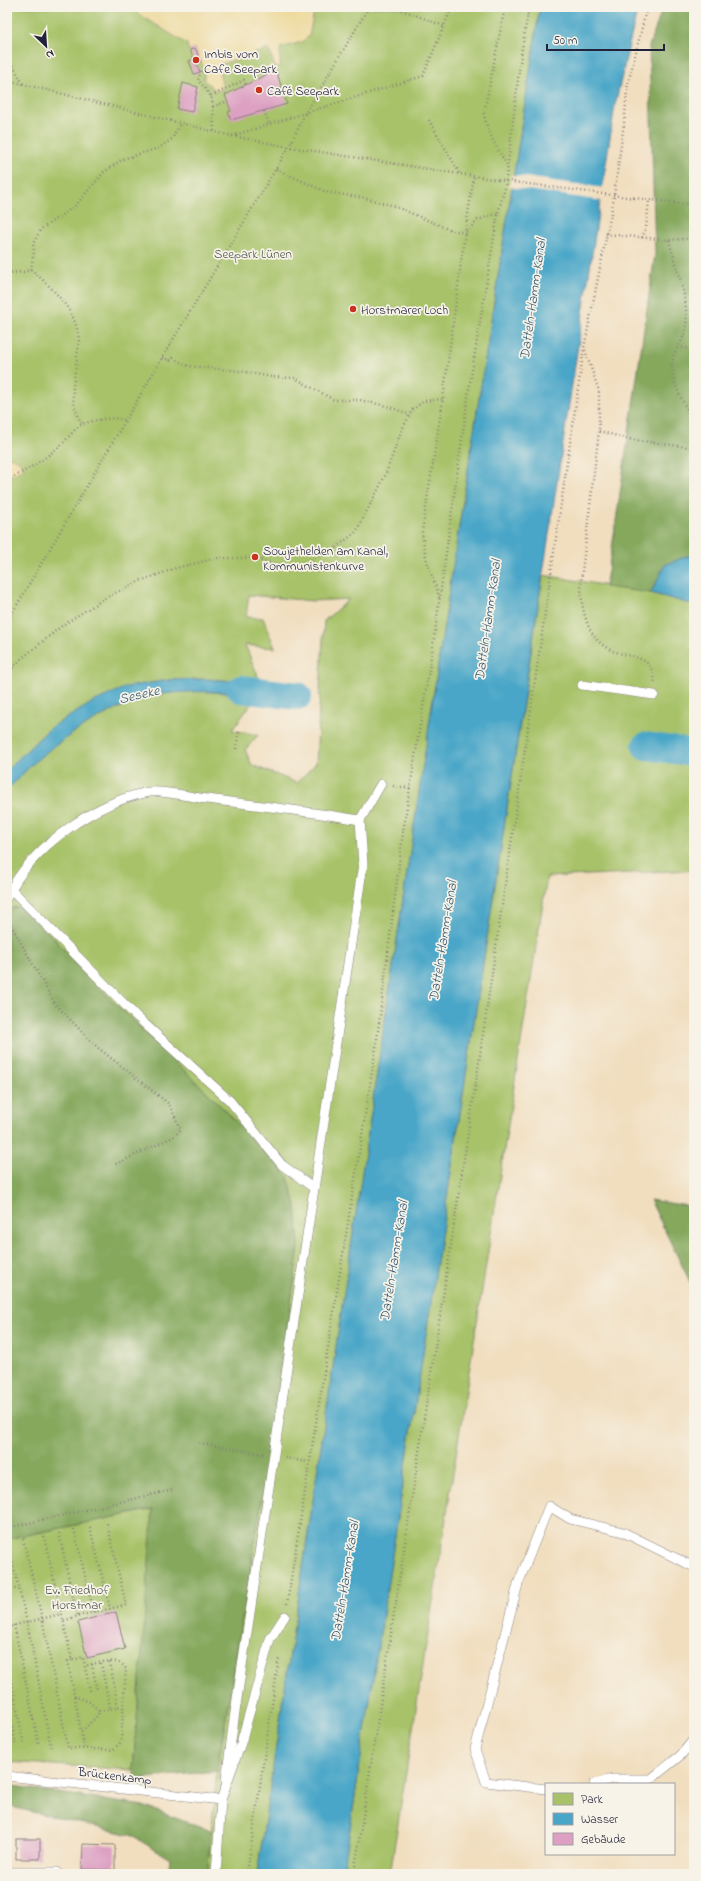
<svg xmlns="http://www.w3.org/2000/svg" width="701" height="1881" font-family="'Indie Flower',sans-serif">
<style>
.green{fill:#a7c269;stroke:#647252}
.forest{fill:#85a85d;stroke:#54654c}
.sand{fill:#eeda9e;stroke:#887e6c}
.water{fill:#4aa6c8;stroke:#366482}
.pier{fill:#f1debf}
.lines{fill:none;stroke-linecap:round;stroke-linejoin:round}
.river{stroke:#4aa6c8;stroke-width:28}
.building{fill:#dda0c3}
.service-casing{stroke:#8a807d;stroke-width:10}
.path{stroke:#8a807d;stroke-width:2.5;stroke-dasharray:1 3;stroke-linecap:butt}
.service{stroke:#fff;stroke-width:9}
.path-bridge{stroke:#8a807d;stroke-width:2.5;stroke-dasharray:1 3;stroke-linecap:butt}
.poi-dot{fill:#c8321e;stroke:#f7f3e8;stroke-width:1.5}
.labels{text-anchor:middle;stroke-width:3.5;stroke-linejoin:round;paint-order:stroke}
.poi-label{font-size:13px;fill:#22223b;stroke:#f7f3e8;text-anchor:start}
.park-label{font-size:13px;fill:#4a5249;stroke:#f7f3e8}
.street-label{font-size:13px;fill:#22223b;stroke:#f7f3e8}
.water-label{font-size:14px;font-style:italic;fill:#325773;stroke:#f7f3e8}
</style>
<rect width="100%" height="100%" fill="#f7f3e8"/>
<filter id="ink" filterUnits="userSpaceOnUse"><feTurbulence type="fractalNoise" baseFrequency=".025" numOctaves="2"/><feDisplacementMap in="SourceGraphic" scale="8" xChannelSelector="R" yChannelSelector="G"/><feConvolveMatrix kernelMatrix="1 2 1 2 8 2 1 2 1" color-interpolation-filters="sRGB"/></filter>
<filter id="wash" filterUnits="userSpaceOnUse"><feTurbulence type="fractalNoise" baseFrequency=".012" numOctaves="4" result="noise"/><feDisplacementMap in="SourceGraphic" scale="16" xChannelSelector="R" yChannelSelector="G"/><feGaussianBlur stdDeviation="0.9" result="paint"/><feColorMatrix in="noise" values="0 0 0 0 0 0 0 0 0 0 0 0 0 0 0 0 0 1.4 0 .05"/><feComposite in="paint" operator="in"/></filter>
<g filter="url(#wash)">
<rect width="100%" height="100%" fill="#f1debf"/>
<g class="green">
<path d="M7,7H540L452,572L257,1874H207L217,1771L268,1462L299,1246L296,1206L288,1177L222,1107L86,975L53,937L18,907L12,908L7,902V790C19,778 31,764 44,754C87,720 141,690 197,691C217,692 237,694 257,696L232,730L258,735L245,750L252,765L297,783L316,763L324,621L349,599L313,601L249,595L246,617L263,618L275,648L245,645L261,683L207,679L168,680L50,728L7,770Z"/>
<polygon points="543,575 651,593 694,605 694,870 547,877 390,1874 343,1874"/>
<polygon points="154,1509 133,1770 7,1762 7,1539"/>
</g>
<g class="forest">
<polygon points="663,7 694,7 694,557 687,556 665,565 651,593 605,587 612,548 655,254 649,46"/>
<polygon points="18,907 53,937 86,975 222,1107 288,1177 296,1206 299,1246 268,1462 217,1771 137,1779 133,1770 153,1509 7,1539 7,912 12,908"/>
<polygon points="650,1200 694,1207 694,1290"/>
<polygon points="7,1785 143,1806 211,1831 207,1874 168,1874 170,1859 131,1835 7,1806"/>
</g>
<g class="sand">
<polygon points="130,7 315,7 309,36 302,42 280,48 280,67 275,67 269,49 218,65 223,89 216,91 204,80 204,69 195,48 189,51 187,44 140,15"/>
<path d="M7,457C16,458 20,461 24,468L7,478Z"/>
</g>
<g class="water">
<polygon points="540,7 638,7 615,105 343,1874 257,1874 452,572"/>
<polygon points="687,556 694,557 694,605 651,593 665,565"/>
<path d="M206,679L261,683L265,687L280,689L279,696C243,693 199,689 163,694C123,700 76,729 44,754C31,764 19,778 7,790V770L50,728L93,702L126,687L168,680Z"/>
</g>
<polygon class="pier" points="511,175 604,188 602,201 509,187"/>
<g class="lines">
<g class="river">
<polyline points="241,689 298,696"/>
<polyline points="646,746 694,753"/>
</g>
</g>
<g id="blocks">
<g class="building">
<polygon points="195,48 201,61 196,63 200,72 194,74 189,61 194,59 190,50"/>
<polygon points="276,70 287,104 231,120 228,112 231,111 225,95"/>
<polygon points="183,83 198,87 192,112 177,109"/>
<polygon points="116,1612 125,1649 87,1658 78,1622"/>
<rect x="16" y="1839" width="24" height="20"/>
<polygon points="83,1844 115,1845 115,1870 82,1869"/>
</g>
</g>
</g>
<g filter="url(#ink)">
<use href="#blocks" fill-opacity="0" stroke="#8a807d" stroke-width="1"/>
<g class="lines">
<defs>
<g id="service">
<polyline points="582,685 654,695"/>
<polyline points="11,889 136,1016 230,1101 282,1165 314,1188"/>
<path d="M7,897C31,847 95,802 149,792C160,790 188,796 200,798C254,805 307,811 360,820L381,784"/>
<polyline points="7,1776 221,1800"/>
<polyline points="226,1780 234,1719 363,864 360,820"/>
<polyline points="594,1784 612,1779 651,1779 681,1755 694,1739"/>
<polyline points="546,1789 486,1782 475,1749 518,1584 549,1506 570,1519 623,1532 694,1567"/>
<polyline points="7,1872 57,1872"/>
<polyline points="216,1874 221,1800 241,1743 270,1639 285,1616"/>
</g>
</defs>
<use href="#service" class="service-casing"/>
<g class="path">
<polyline points="394,7 444,26"/>
<path d="M505,7L484,113C487,133 497,148 507,165"/>
<polyline points="7,55 23,84"/>
<polyline points="201,71 198,80 211,96 213,107"/>
<polyline points="7,80 232,136 289,147 498,180"/>
<polyline points="211,96 244,80 246,85"/>
<polyline points="264,111 269,124"/>
<polyline points="429,120 460,174"/>
<polyline points="214,131 213,107 227,101"/>
<polyline points="232,136 423,76 452,7"/>
<polyline points="276,169 326,192 365,198 394,206 448,229 465,233 474,176"/>
<polyline points="634,198 694,205"/>
<polyline points="606,234 669,240 694,238"/>
<polyline points="642,238 646,228 649,201"/>
<path d="M669,240C676,268 689,298 686,327C685,338 676,348 673,358C668,376 684,406 694,420"/>
<path d="M31,269C52,289 77,309 79,341C79,347 77,353 77,359C73,387 68,398 82,424"/>
<polyline points="7,273 25,272 31,269 34,251 33,244 41,229 75,206 104,172 123,159 159,148 172,139 180,124"/>
<polyline points="678,347 694,349"/>
<path d="M585,350L599,391V431L582,572C579,597 583,636 609,649C630,660 652,651 655,684"/>
<polyline points="162,358 173,361"/>
<polyline points="170,361 173,358 188,366 240,371 272,377 295,378 334,400 360,400 390,407 410,415"/>
<polyline points="599,431 628,439 694,448"/>
<path d="M7,480C26,471 45,459 61,445C68,439 75,427 83,424C96,419 112,417 126,420"/>
<path d="M439,598C437,588 433,580 430,570C425,558 424,545 422,532L443,399L465,233L478,220L498,213"/>
<polyline points="7,622 162,358 289,147 305,114 369,7"/>
<polyline points="7,674 21,659 63,625 105,598 140,581 176,568 217,558 253,558 279,566 303,564 334,549 356,532 385,476 401,432 412,410 424,401 443,399"/>
<polyline points="236,749 239,731"/>
<polyline points="393,786 410,788"/>
<polyline points="7,918 55,1004 97,1047 169,1104 181,1130 173,1137 114,1165"/>
<polyline points="199,1443 263,1454"/>
<polyline points="285,1458 308,1462"/>
<polyline points="90,1527 110,1609"/>
<polyline points="7,1528 172,1490"/>
<polyline points="74,1529 94,1613"/>
<polyline points="59,1533 74,1602"/>
<polyline points="44,1536 72,1660 83,1657 90,1691"/>
<path d="M23,1539L42,1618L68,1748L113,1750L121,1742L126,1669C119,1656 96,1663 85,1666"/>
<polyline points="8,1543 27,1622 51,1747"/>
<polyline points="7,1574 15,1572"/>
<polyline points="7,1591 19,1588"/>
<polyline points="287,1604 376,1047 404,825 434,639 469,389 498,213 505,188 521,55 529,7"/>
<polyline points="59,1606 74,1602 78,1616 63,1621"/>
<polyline points="78,1616 126,1605 107,1523"/>
<polyline points="14,1625 39,1746"/>
<polyline points="7,1627 61,1614"/>
<polyline points="7,1659 24,1745"/>
<polyline points="72,1660 68,1661 84,1748"/>
<polyline points="110,1662 118,1707"/>
<polyline points="101,1663 110,1708"/>
<polyline points="92,1664 97,1690"/>
<polyline points="74,1696 90,1702 99,1711 98,1715 81,1732"/>
<polyline points="7,1704 16,1745"/>
<polyline points="99,1711 123,1707"/>
<polyline points="247,1874 279,1657"/>
<polyline points="354,1874 477,1075 584,348 613,203 625,116 627,88 647,7"/>
</g>
<use href="#service" class="service"/>
<polyline class="path-bridge" points="498,180 634,198"/>
</g>
</g>
<g class="poi-dot">
<circle cx="196" cy="60" r="4"/>
<circle cx="259" cy="90" r="4"/>
<circle cx="353" cy="309" r="4"/>
<circle cx="255" cy="557" r="4"/>
</g>
<g class="labels">
<g class="poi-label">
<text x="204" y="58">Imbis vom<tspan x="204" dy="15">Cafe Seepark</tspan></text>
<text x="267" y="95">Café Seepark</text>
<text x="361" y="314">Horstmarer Loch</text>
<text x="263" y="555">Sowjethelden am Kanal,<tspan x="263" dy="15">Kommunistenkurve</tspan></text>
</g>
<g class="park-label">
<text x="253" y="258">Seepark Lünen</text>
<text x="77" y="1594">Ev. Friedhof<tspan x="77" dy="15">Horstmar</tspan></text>
</g>
<g class="street-label">
<text transform="translate(115 1775) rotate(7)" y="5">Brückenkamp</text>
</g>
<g class="water-label">
<text transform="translate(532 299) rotate(-82)" y="5">Datteln-Hamm-Kanal</text>
<text transform="translate(487 620) rotate(-82)" y="5">Datteln-Hamm-Kanal</text>
<text transform="translate(139 694) rotate(-13)" y="5">Seseke</text>
<text transform="translate(442 941) rotate(-81)" y="5">Datteln-Hamm-Kanal</text>
<text transform="translate(393 1261) rotate(-81)" y="5">Datteln-Hamm-Kanal</text>
<text transform="translate(344 1581) rotate(-81)" y="5">Datteln-Hamm-Kanal</text>
</g>
</g>
<rect width="701" height="1881" fill="none" stroke="#f7f3e8" stroke-width="24"/>
<rect x="545" y="1783" width="130" height="72" fill="#f7f3e8" stroke="#a29fa3"/>
<rect x="553" y="1793" width="20" height="12" fill="#a7c269" stroke="#a29fa3"/>
<text x="581" y="1803" font-size="12" fill="#22223b">Park</text>
<rect x="553" y="1813" width="20" height="12" fill="#4aa6c8" stroke="#a29fa3"/>
<text x="581" y="1823" font-size="12" fill="#22223b">Wasser</text>
<rect x="553" y="1833" width="20" height="12" fill="#dda0c3" stroke="#a29fa3"/>
<text x="581" y="1843" font-size="12" fill="#22223b">Gebäude</text>
<g transform="translate(46 46) rotate(155)" stroke="#f7f3e8" stroke-width="3" paint-order="stroke">
<path d="M0-3L7 15L0 10L-7 15Z" fill="#22223b"/>
<text y="-6" font-size="11" font-weight="bold" text-anchor="middle" fill="#22223b">N</text>
</g>
<path d="M547 44v6h117v-6" fill="none" stroke="#22223b" stroke-width="2"/>
<text x="553" y="44" font-size="12" fill="#22223b" stroke="#f7f3e8" stroke-width="3" paint-order="stroke">50 m</text>
</svg>
